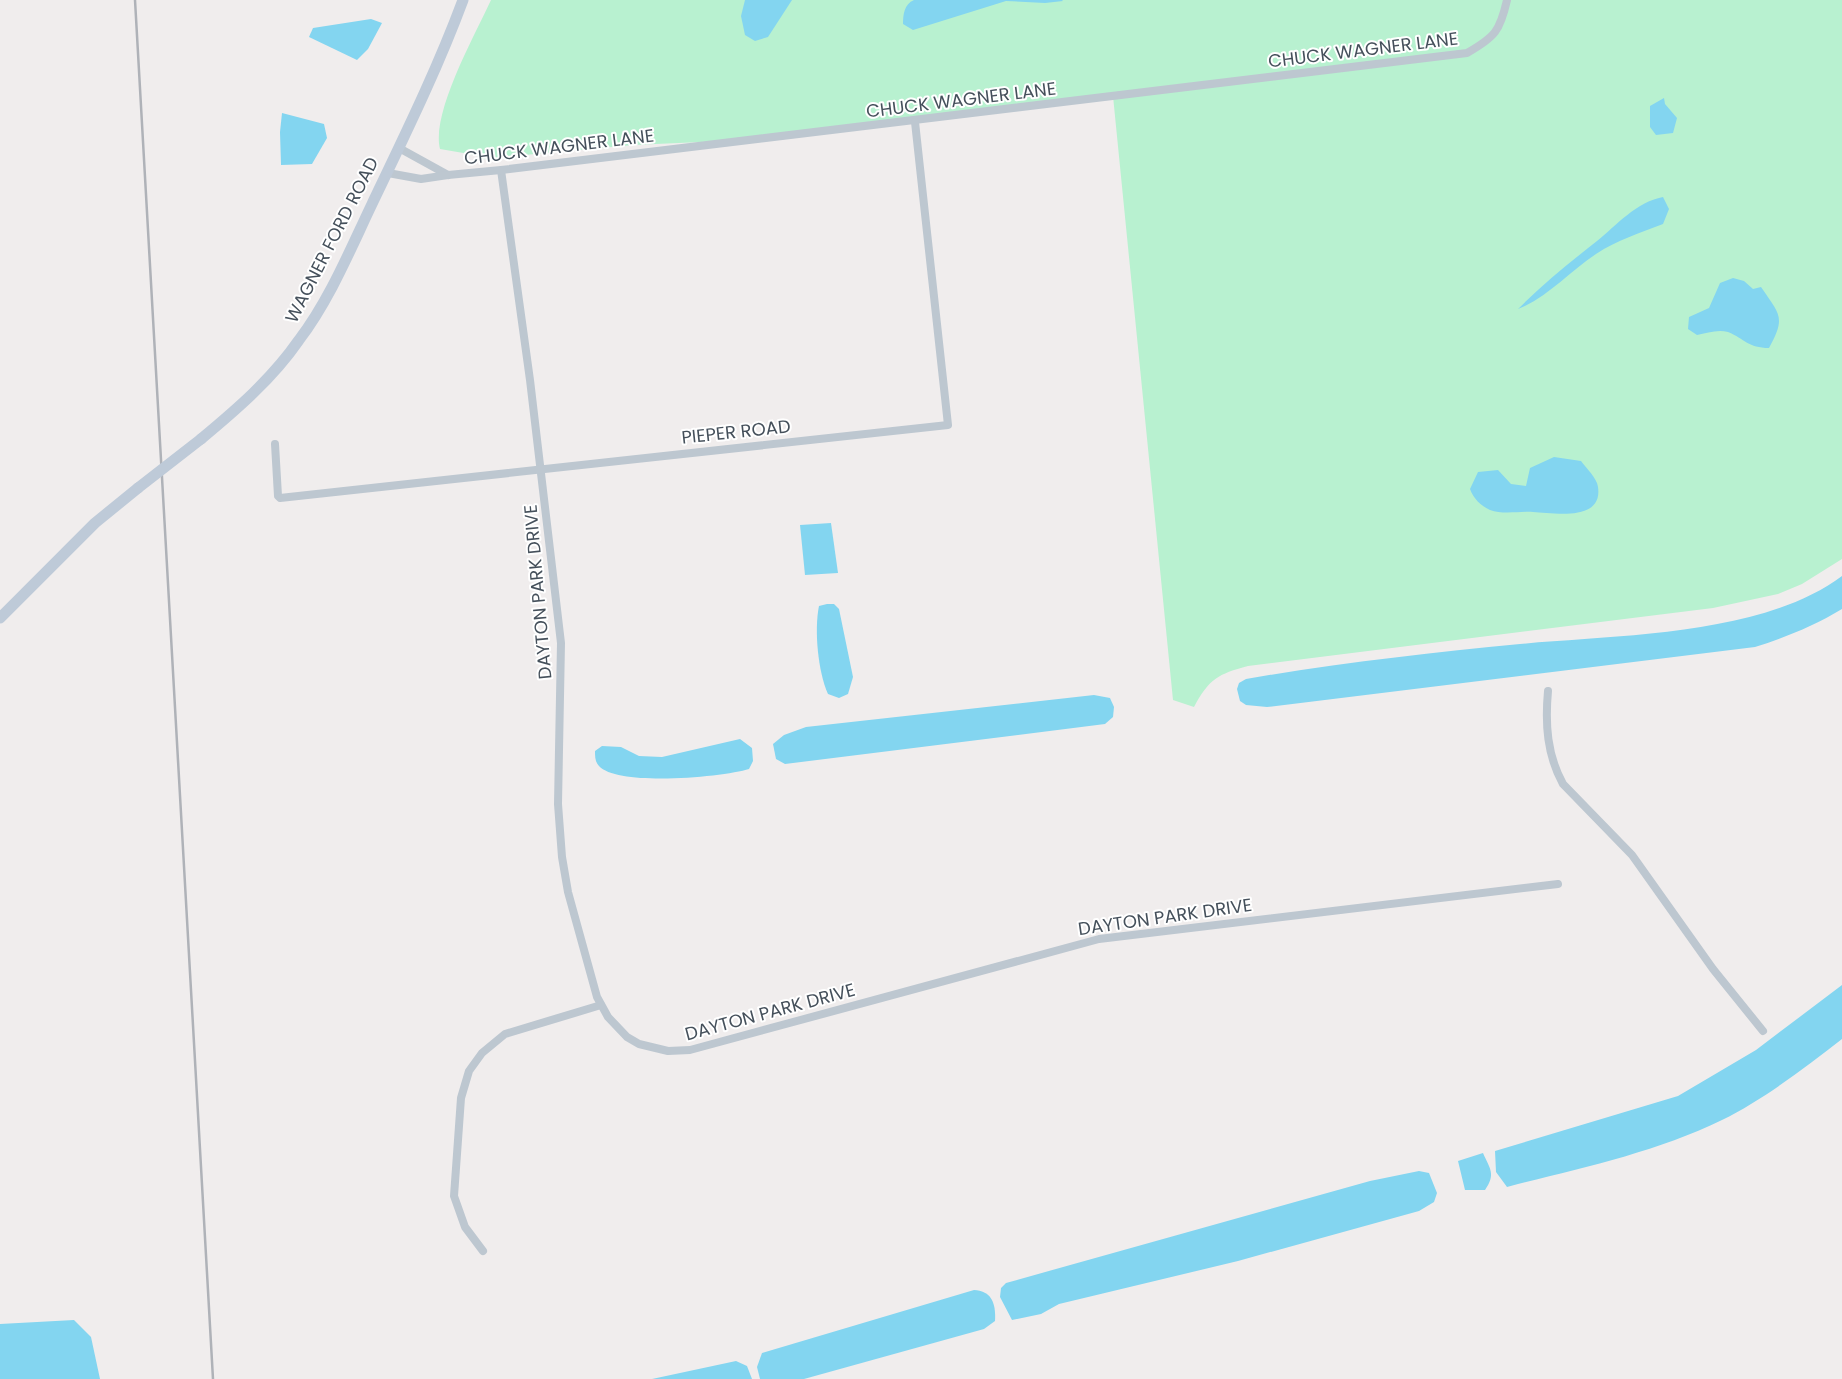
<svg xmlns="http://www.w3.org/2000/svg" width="1842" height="1379" font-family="Poppins,sans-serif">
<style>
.green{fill:#b8f1d0}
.water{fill:#83d5f0}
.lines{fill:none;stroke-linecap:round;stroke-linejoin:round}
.minor{stroke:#bdc7d0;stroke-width:8}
.secondary{stroke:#becad8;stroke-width:11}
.rail{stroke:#afb2b8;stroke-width:2.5}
.secondary-bridge{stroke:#becad8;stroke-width:11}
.labels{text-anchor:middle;stroke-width:4;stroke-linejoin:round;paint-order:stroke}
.street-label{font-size:18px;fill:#45505b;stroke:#fff}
</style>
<rect width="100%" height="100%" fill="#f0eded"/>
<path class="green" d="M491,0H1842V559L1802,584L1778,594L1713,608L1248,666C1218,674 1209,679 1194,707L1173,700L1113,96L769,139L633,145L482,159L475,155L440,149C431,113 475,35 491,0Z"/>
<g class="water">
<polygon points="745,0 792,0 768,37 755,41 745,35 741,16"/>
<path d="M914,0H1062L1063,1L1045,3L1006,1L913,30L903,24C903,15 904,4 914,0Z"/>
<polygon points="371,19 382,23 368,49 357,60 309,37 313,28"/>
<polygon points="1664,98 1665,104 1677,118 1673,133 1656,135 1650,127 1650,106"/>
<polygon points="282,113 324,124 327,138 312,164 281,165 280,132"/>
<path d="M1663,197L1669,209L1663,224C1640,233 1617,240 1596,254C1569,272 1548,297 1518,309C1543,284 1569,263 1597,241C1617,225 1636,202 1663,197Z"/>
<path d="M1733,278L1744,281L1753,289L1761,287C1780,315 1786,317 1769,348C1748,348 1745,339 1728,332C1718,329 1707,333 1697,335L1688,329L1689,317L1709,308L1720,283Z"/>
<path d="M1554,457L1581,461C1586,468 1597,478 1598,487C1603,522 1554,513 1533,512C1520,511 1503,515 1490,510C1481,506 1473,498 1470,489L1478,472L1498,470L1511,484L1526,486L1530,468Z"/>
<polygon points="831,523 838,573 805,575 800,525"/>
<path d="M1842,576V609C1814,626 1786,637 1755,647L1267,707L1246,705L1240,701L1237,689L1239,683L1246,679C1337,663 1429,653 1520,644C1617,635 1762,636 1842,576Z"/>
<path d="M827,604H834L839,609L853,677L848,694L839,698L828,694C818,672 814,630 819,606Z"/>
<polygon points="1094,695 1110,698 1114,707 1113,717 1105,724 785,764 776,759 773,744 784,735 806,727"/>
<path d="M740,739L752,748L753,761L749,769C724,777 618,787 599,766C595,762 595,756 595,751L602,746L621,747L639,756L662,757Z"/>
<path d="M1842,985V1039C1806,1067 1763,1100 1722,1120C1658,1151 1587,1167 1518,1184L1507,1187L1496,1172L1495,1151L1678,1096L1756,1050Z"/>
<path d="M1483,1153C1490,1169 1496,1174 1485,1190H1465L1458,1161Z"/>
<polygon points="1419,1171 1429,1173 1437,1193 1434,1202 1419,1211 1238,1261 1059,1304 1041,1314 1012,1320 1000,1297 1001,1288 1006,1283 1370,1181"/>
<path d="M974,1290C992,1291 996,1304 995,1321L984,1329L804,1379H760L757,1367L762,1353Z"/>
<polygon points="74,1320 91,1337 100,1379 0,1379 0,1324"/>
<polygon points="736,1361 747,1366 752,1379 652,1379"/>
</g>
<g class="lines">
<g class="minor">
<polyline points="399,148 448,175"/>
<polyline points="501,170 530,380 561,643 558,804 562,857 568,892 597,997 608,1017 627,1037 639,1044 668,1051 690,1050 1099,939 1558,884"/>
<path d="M388,173L421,179L448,175L501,170L1467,53C1495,37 1500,31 1507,0"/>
<polyline points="275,444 278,496 280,498 948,425 915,122"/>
<path d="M1548,691C1545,724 1547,755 1563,784L1632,855L1713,969L1763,1031"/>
<polyline points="483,1251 465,1227 454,1196 461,1098 469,1071 482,1053 505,1034 601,1005"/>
</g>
<g class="secondary">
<path d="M201,439C237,409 272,379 299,340C330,299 350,250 372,204C404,137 437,70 463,0"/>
<polyline points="0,618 95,523 138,488"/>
</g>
<polyline class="rail" points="135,0 213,1379"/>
<polyline class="secondary-bridge" points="138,488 201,439"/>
</g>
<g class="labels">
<g class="street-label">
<text transform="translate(1363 50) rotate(-7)" y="6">CHUCK WAGNER LANE</text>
<text transform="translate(961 100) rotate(-7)" y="6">CHUCK WAGNER LANE</text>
<text transform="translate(559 147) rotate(-7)" y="6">CHUCK WAGNER LANE</text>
<text transform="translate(332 240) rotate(-63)" y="6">WAGNER FORD ROAD</text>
<text transform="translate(736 432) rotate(-6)" y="6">PIEPER ROAD</text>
<text transform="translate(538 592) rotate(-95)" y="6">DAYTON PARK DRIVE</text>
<text transform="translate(1165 917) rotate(-8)" y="6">DAYTON PARK DRIVE</text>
<text transform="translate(770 1012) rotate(-15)" y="6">DAYTON PARK DRIVE</text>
</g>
</g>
</svg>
